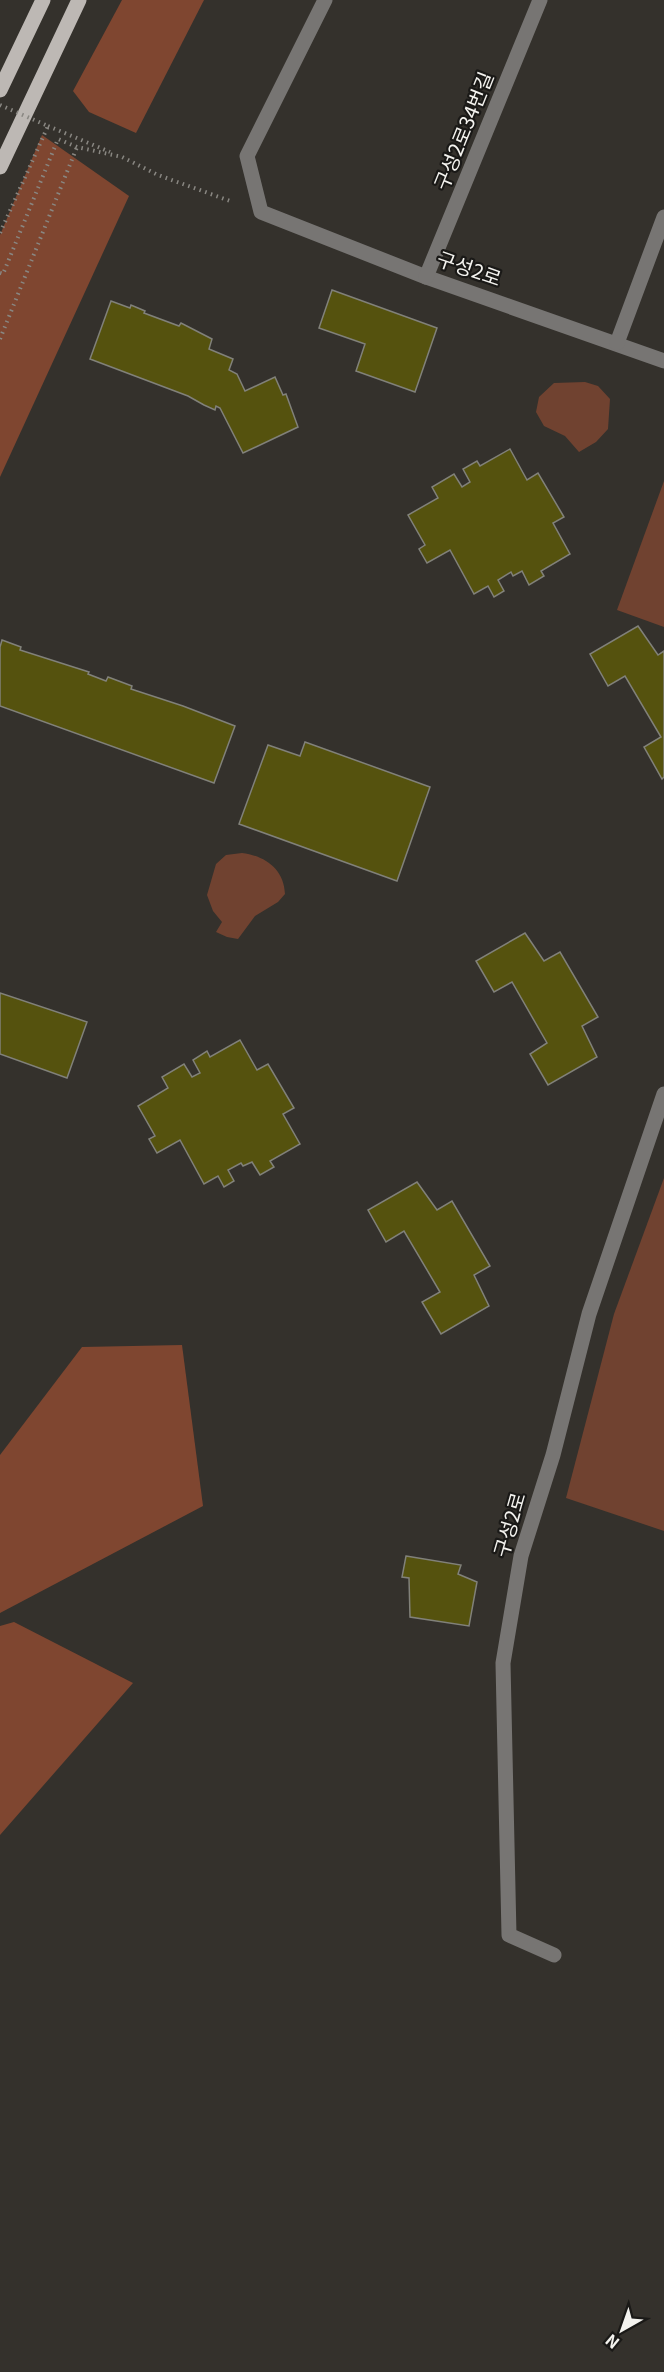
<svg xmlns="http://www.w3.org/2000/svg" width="664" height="2372" font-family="Georgia,'Noto Sans KR',serif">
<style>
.green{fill:#704230}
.forest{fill:#7f4630}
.building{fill:#55520e;stroke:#81817a;stroke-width:1.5}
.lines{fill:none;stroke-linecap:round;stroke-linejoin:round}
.path{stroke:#898782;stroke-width:4;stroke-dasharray:1.5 4.5;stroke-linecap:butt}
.minor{stroke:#777573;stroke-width:15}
.major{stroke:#bdb8b4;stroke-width:15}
.path-bridge{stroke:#898782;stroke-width:4;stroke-dasharray:1.5 4.5;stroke-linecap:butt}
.labels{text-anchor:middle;stroke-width:4.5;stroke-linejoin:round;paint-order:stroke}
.street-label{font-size:20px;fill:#f4f3ef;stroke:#1a1917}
</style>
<rect width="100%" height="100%" fill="#34312c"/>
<g class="green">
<polygon points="585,382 598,386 610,399 608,429 596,442 579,452 565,436 544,426 536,412 539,397 554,383"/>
<polygon points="664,481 664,627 617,610"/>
<path d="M242,853C265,856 284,869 285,894L278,902L255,916L238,939L227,937L216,932L222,922L213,911L207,895L216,864L226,855Z"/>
<polygon points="664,1178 664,1531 566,1498 614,1314"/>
</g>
<g class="forest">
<polygon points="122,0 204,0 136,133 89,112 73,91"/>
<polygon points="42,135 129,196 0,477 0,235"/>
<polygon points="182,1345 203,1506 0,1613 0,1455 82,1347"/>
<polygon points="14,1622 133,1683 0,1835 0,1626"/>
</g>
<g class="building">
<polygon points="332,290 437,328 415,392 356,371 365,344 319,328"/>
<polygon points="111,301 130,308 131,305 145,311 144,313 179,326 181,323 212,339 209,349 233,359 229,370 237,374 245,391 275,377 283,395 286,394 298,427 243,453 220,408 216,406 215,410 204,405 188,396 90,359"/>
<polygon points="510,449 527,480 538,473 564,517 553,523 570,554 541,571 544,576 529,585 522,571 513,576 511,572 498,580 504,591 494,597 488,586 474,594 450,550 427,563 419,549 425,545 408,515 438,498 432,487 454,474 462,487 470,482 463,469 477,461 480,466"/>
<polygon points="638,626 658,655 664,651 664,777 662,779 644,747 661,737 625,676 608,686 590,654"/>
<polygon points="2,640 21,647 20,650 89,672 88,674 106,681 108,677 132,686 131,689 183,706 235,726 214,783 0,706 0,647"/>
<polygon points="305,742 430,787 397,881 239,824 268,745 300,756"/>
<polygon points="525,933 544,961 560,952 598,1017 582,1026 597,1057 548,1085 530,1054 547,1043 512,982 494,992 476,961"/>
<polygon points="0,993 87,1022 67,1078 0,1054"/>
<polygon points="240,1040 257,1070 268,1064 294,1108 283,1114 300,1144 270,1161 274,1167 260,1175 252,1162 243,1166 241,1163 228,1170 234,1181 224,1187 218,1176 204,1184 180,1140 157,1153 149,1139 155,1136 138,1106 168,1088 162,1077 184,1064 192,1077 200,1073 193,1060 207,1051 210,1057"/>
<polygon points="417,1182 437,1210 452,1201 490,1266 474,1275 489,1306 441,1334 422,1302 440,1292 404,1231 386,1242 368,1210"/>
<polygon points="406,1556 461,1565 458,1574 477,1582 469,1626 410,1617 409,1578 402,1577"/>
</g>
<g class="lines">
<g class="path">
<polyline points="48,126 110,152"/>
<polyline points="0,273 3,274 58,139 77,147 122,157 158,175 233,202"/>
<polyline points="0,339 77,147"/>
</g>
<g class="minor">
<polyline points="325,0 247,156 261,212 426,277 664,361"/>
<polyline points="426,277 540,0"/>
<polyline points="617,343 664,217"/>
<polyline points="554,1955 509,1935 503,1663 521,1556 553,1455 589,1314 664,1094"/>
</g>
<g class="major">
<polyline points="0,90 43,0"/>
<polyline points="0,167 79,0"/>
</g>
<polyline class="path-bridge" points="0,105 48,126 0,233"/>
</g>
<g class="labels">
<g class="street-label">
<text transform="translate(464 131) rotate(-68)" y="7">구성2로34번길</text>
<text transform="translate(469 269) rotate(19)" y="7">구성2로</text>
<text transform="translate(510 1525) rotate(-74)" y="7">구성2로</text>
</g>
</g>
<g transform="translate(622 2330) rotate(220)" stroke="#1a1917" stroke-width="4.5" paint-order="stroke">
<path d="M0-4.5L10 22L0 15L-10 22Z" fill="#f4f3ef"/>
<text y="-9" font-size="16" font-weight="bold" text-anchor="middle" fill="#f4f3ef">N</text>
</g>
</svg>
